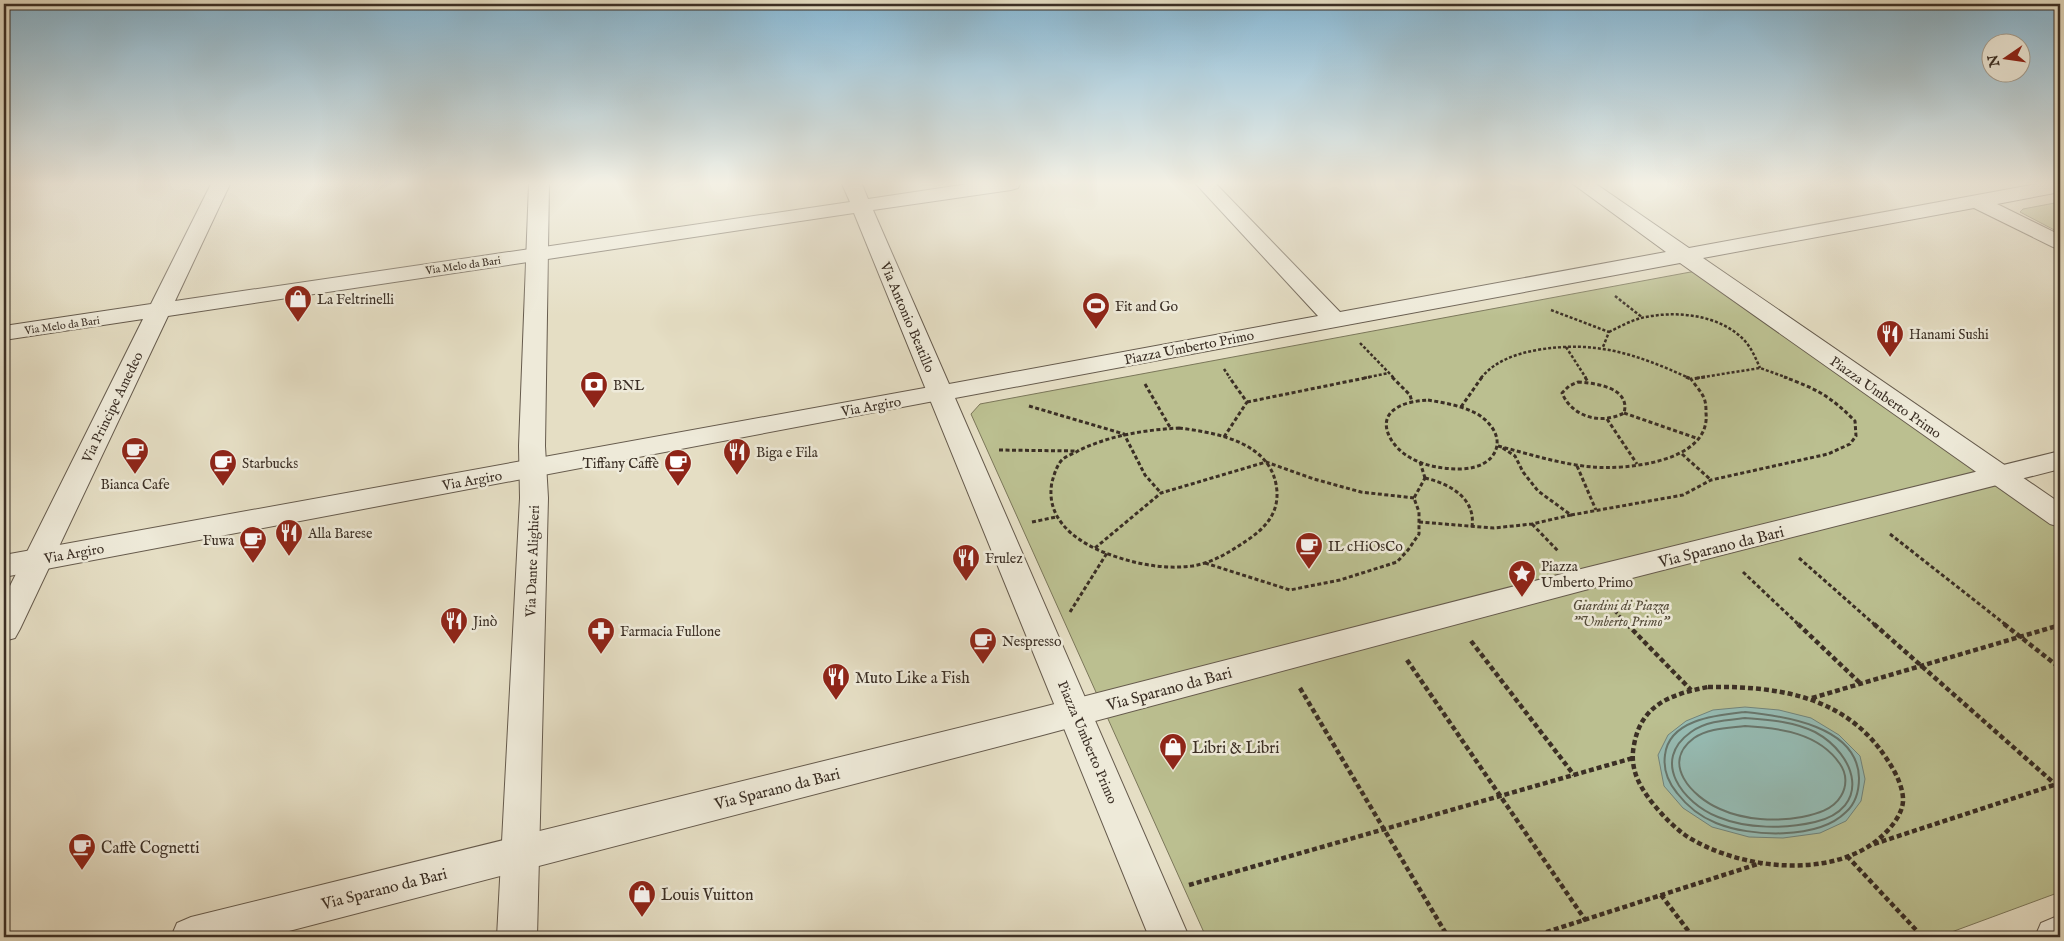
<svg xmlns="http://www.w3.org/2000/svg" width="2064" height="941" font-family="'IM FELL English',serif">
<style>
.green{fill:#bbbf90;stroke:#7b775a}
.water{fill:#96bcb4;stroke:#72847b}
.lines{fill:none;stroke-linecap:round;stroke-linejoin:round}
.shore{stroke:#68766c;stroke-width:2}
.pedestrian-casing{stroke:#665b4d;stroke-width:2}
.minor-casing{stroke:#665b4d;stroke-width:2}
.tertiary-casing{stroke:#665b4d;stroke-width:2}
.path-far2{stroke:#3b2f25;stroke-width:2.5;stroke-dasharray:3 2;stroke-linecap:butt}
.path-far1{stroke:#3b2f25;stroke-width:3;stroke-dasharray:4 2.5;stroke-linecap:butt}
.path{stroke:#3b2f25;stroke-width:4.5;stroke-dasharray:5 3;stroke-linecap:butt}
.pedestrian{fill:#eeead9;fill-rule:evenodd}
.minor{fill:#eeead9;fill-rule:evenodd}
.tertiary{fill:#eeead9;fill-rule:evenodd}
.labels{text-anchor:middle;stroke-width:5;stroke-linejoin:round;paint-order:stroke}
.far-street-label{font-size:11px;fill:#3b2f25;stroke:#eeead9}
.poi-label{font-size:14px;fill:#3b2f25;stroke:#eeead9;text-anchor:start}
.street-label{font-size:14px;fill:#3b2f25;stroke:#eeead9}
.park-label{font-size:14px;font-style:italic;fill:#554c3a;stroke:#eeead9}
.near-street-label{font-size:16px;fill:#3b2f25;stroke:#eeead9}
.near-poi-label{font-size:16px;fill:#3b2f25;stroke:#eeead9;text-anchor:start}
</style>
<rect width="100%" height="100%" fill="#e5dec4"/>
<filter id="stains"><feTurbulence type="fractalNoise" baseFrequency=".004" numOctaves="4"/><feColorMatrix values="0 0 0 0 .2 0 0 0 0 .09 0 0 0 0 .02 0 0 0 .5 -.17"/></filter>
<radialGradient id="worn" r=".72"><stop offset=".6" stop-color="#630" stop-opacity="0"/><stop offset="1" stop-color="#630" stop-opacity=".3"/></radialGradient>
<g class="green">
<polygon points="2060,202 2060,233 2020,212 2023,209"/>
<polygon points="1696,271 2060,525 2060,892 1938,937 1206,937 971,414 980,404"/>
</g>
<polygon class="water" points="1745,707 1779,710 1811,718 1839,735 1860,756 1865,779 1861,801 1846,821 1820,833 1783,838 1749,837 1712,827 1683,808 1664,786 1658,755 1668,735 1686,721 1713,710"/>
<g class="lines">
<g class="shore">
<path d="M1745,712C1784,716 1858,726 1859,778C1859,791 1855,804 1846,812C1818,840 1750,837 1716,823C1701,817 1687,806 1677,793C1668,782 1663,769 1665,755C1669,719 1718,715 1745,712Z"/>
<path d="M1745,718C1769,720 1793,721 1815,732C1857,755 1872,808 1815,822C1785,829 1747,829 1718,817C1683,803 1650,761 1691,732C1706,721 1727,720 1745,718Z"/>
<path d="M1745,726C1780,728 1819,733 1840,764C1847,774 1847,786 1841,796C1833,810 1816,814 1802,817C1776,822 1744,820 1720,809C1692,797 1660,763 1694,738C1708,728 1728,728 1745,726Z"/>
</g>
<defs>
<g id="pedestrian">
<polygon points="941,385 950,388 954,393 950,398 4,577 4,555"/>
<polygon points="2060,451 2060,469 1585,590 1039,736 266,937 171,937 177,923 191,917 1039,708 1585,568"/>
</g>
<g id="minor">
<polygon points="211,184 230,184 175,301 850,202 842,184 862,184 868,199 968,184 1020,184 1018,188 1011,190 873,210 949,384 1318,316 1196,184 1216,184 1340,312 1666,252 1573,184 1596,184 1689,248 2037,184 2060,184 2060,192 1997,204 2060,235 2060,249 2053,247 1974,208 1703,258 2060,503 2060,527 2050,524 1680,263 955,398 1189,937 1149,937 854,213 168,316 20,629 15,638 4,641 4,598 143,319 4,340 4,326 151,304"/>
<polygon points="2060,915 2060,937 2035,937 2041,923"/>
</g>
<polygon id="tertiary" points="529,184 549,184 545,446 548,498 537,937 497,937 520,498 519,446"/>
</defs>
<use href="#pedestrian" class="pedestrian-casing"/>
<use href="#minor" class="minor-casing"/>
<use href="#tertiary" class="tertiary-casing"/>
<g class="path-far2">
<polyline points="1615,296 1643,318"/>
<polyline points="1551,310 1609,332 1603,347"/>
<path d="M1609,332C1619,327 1630,321 1641,318C1675,310 1720,314 1745,341C1752,349 1756,359 1760,368"/>
<polyline points="1360,343 1394,378"/>
<polyline points="1566,347 1586,378"/>
<polyline points="1224,369 1230,378"/>
<polyline points="1364,378 1389,373"/>
<path d="M1481,378C1495,361 1515,354 1537,350C1596,340 1636,354 1689,378"/>
<polyline points="1697,378 1760,368 1788,378"/>
</g>
<g class="path-far1">
<polyline points="1392,377 1410,395 1412,402"/>
<polyline points="1585,377 1588,382"/>
<polyline points="1686,377 1691,379"/>
<path d="M1578,382C1596,383 1631,388 1624,413C1601,425 1572,417 1562,393L1569,386Z"/>
<polyline points="1145,384 1171,429"/>
<path d="M1428,400C1445,403 1464,406 1479,415C1511,437 1498,468 1461,469C1442,469 1422,466 1406,455C1392,446 1376,422 1395,409C1405,402 1417,401 1428,400Z"/>
<polyline points="1247,402 1370,377"/>
<polyline points="1029,406 1124,434 1145,475 1161,493"/>
<polyline points="1461,407 1482,377"/>
<polyline points="1624,413 1699,439"/>
<polyline points="1607,419 1637,464"/>
<path d="M1179,428C1219,433 1274,443 1277,492C1278,515 1264,529 1246,541C1230,552 1212,563 1192,566C1162,570 1131,563 1103,552C1074,540 1045,518 1052,482C1054,475 1057,464 1063,459C1068,455 1075,453 1080,450C1111,435 1145,430 1179,428Z"/>
<polyline points="1224,437 1247,402 1229,377"/>
<path d="M1498,446C1529,454 1560,464 1592,467C1626,470 1711,462 1706,413C1706,408 1706,403 1704,398C1701,391 1695,385 1691,379L1705,377"/>
<polyline points="999,450 1078,451"/>
<polyline points="1682,454 1711,480"/>
<polyline points="1420,462 1425,478"/>
<polyline points="1577,466 1596,510"/>
<path d="M1425,478C1450,484 1476,498 1472,527"/>
<path d="M1571,515L1683,495L1711,480L1828,454L1850,444L1856,436L1855,421C1830,396 1817,389 1784,377"/>
<polyline points="1032,522 1056,517"/>
<polyline points="1419,522 1494,528 1532,524 1571,515 1538,491 1523,472 1515,456 1501,447"/>
<polyline points="1532,524 1559,552"/>
<polyline points="1890,534 2006,625"/>
<polyline points="1095,548 1161,493 1266,462 1314,479 1361,492 1414,498"/>
<polyline points="1799,558 1875,625"/>
<polyline points="1205,563 1290,590 1340,580 1397,562 1408,550 1419,534 1419,512 1414,498 1425,478"/>
<polyline points="1743,572 1799,625"/>
<polyline points="1610,606 1628,625"/>
<polyline points="1070,612 1107,553"/>
</g>
<g class="path">
<polyline points="1627,624 1691,690"/>
<polyline points="1798,624 1860,683"/>
<polyline points="1874,624 2055,784"/>
<polyline points="2004,624 2060,668"/>
<polyline points="1471,641 1574,775"/>
<polyline points="1407,660 1586,921"/>
<path d="M1708,687C1772,686 1837,694 1879,748C1889,761 1902,781 1903,798C1904,813 1891,828 1881,837C1832,881 1736,869 1685,835C1674,827 1664,817 1655,806C1640,788 1629,769 1634,745C1641,704 1672,694 1708,687Z"/>
<polyline points="1300,688 1448,937"/>
<polyline points="1812,698 2060,625"/>
<polyline points="1874,844 2060,783"/>
<polyline points="1847,856 1917,931"/>
<polyline points="1189,885 1633,758"/>
<polyline points="1661,895 1693,937"/>
<polyline points="1531,937 1761,863"/>
</g>
<use href="#pedestrian" class="pedestrian"/>
<use href="#minor" class="minor"/>
<use href="#tertiary" class="tertiary"/>
</g>
<linearGradient id="sky" x2="0" y2="1"><stop stop-color="#87b7d3"/><stop offset="0.58" stop-color="#f3f0e4"/><stop offset="1" stop-color="#f3f0e4" stop-opacity="0"/></linearGradient>
<rect width="2064" height="316" fill="url(#sky)"/>
<defs>
<symbol id="shop-pin" viewBox="-11 -11 22 30"><path d="M0 17L-7.5 6A9.5 9.5 0 1 1 7.5 6Z" fill="#8f2418" stroke="#eeead9"/><path d="M-5-2.5h2.3a2.7 3.5 0 0 1 5.4 0H5L5.5 6h-11ZM-1.5-2.5h3a1.5 2.3 0 0 0-3 0Z" fill="#fff"/></symbol>
<symbol id="stadium-pin" viewBox="-11 -11 22 30"><path d="M0 17L-7.5 6A9.5 9.5 0 1 1 7.5 6Z" fill="#8f2418" stroke="#eeead9"/><path d="M0-5a6.5 5 0 1 0 0 10a6.5 5 0 1 0 0-10ZM-3.5-1.8h7v3.6h-7Z" fill="#fff"/></symbol>
<symbol id="restaurant-pin" viewBox="-11 -11 22 30"><path d="M0 17L-7.5 6A9.5 9.5 0 1 1 7.5 6Z" fill="#8f2418" stroke="#eeead9"/><path d="M-5-6h1v4h1v-4h1v4h1v-4h1v5L-1.5 .5V6h-2V.5L-5-1ZM5-6V6H3V1.5H1.5Q1.5-4 5-6Z" fill="#fff"/></symbol>
<symbol id="bank-pin" viewBox="-11 -11 22 30"><path d="M0 17L-7.5 6A9.5 9.5 0 1 1 7.5 6Z" fill="#8f2418" stroke="#eeead9"/><path d="M-6-4H6V4H-6ZM0-2.3a2.3 2.3 0 1 0 0 4.6a2.3 2.3 0 1 0 0-4.6Z" fill="#fff"/></symbol>
<symbol id="cafe-pin" viewBox="-11 -11 22 30"><path d="M0 17L-7.5 6A9.5 9.5 0 1 1 7.5 6Z" fill="#8f2418" stroke="#eeead9"/><path d="M-5.5-4.5H6V0H3Q3 3.5 0 3.5H-2.5Q-5.5 3.5-5.5 0ZM3-3.2v2h1.7v-2ZM-6 4.5H4V6H-6Z" fill="#fff"/></symbol>
<symbol id="sight-pin" viewBox="-11 -11 22 30"><path d="M0 17L-7.5 6A9.5 9.5 0 1 1 7.5 6Z" fill="#8f2418" stroke="#eeead9"/><path d="M0-6L1.8-2.2L6-1.7L2.9 1.2L3.7 5.4L0 3.3L-3.7 5.4L-2.9 1.2L-6-1.7L-1.8-2.2Z" fill="#fff"/></symbol>
<symbol id="pharmacy-pin" viewBox="-11 -11 22 30"><path d="M0 17L-7.5 6A9.5 9.5 0 1 1 7.5 6Z" fill="#8f2418" stroke="#eeead9"/><path d="M-2-6h4v4h4v4h-4v4h-4v-4h-4v-4h4Z" fill="#fff"/></symbol>
</defs>
<g fill-rule="evenodd">
<use href="#shop-pin" x="282" y="283" width="32" height="43"/>
<use href="#stadium-pin" x="1080" y="290" width="32" height="43"/>
<use href="#restaurant-pin" x="1874" y="318" width="32" height="43"/>
<use href="#bank-pin" x="578" y="369" width="32" height="43"/>
<use href="#cafe-pin" x="119" y="435" width="32" height="43"/>
<use href="#restaurant-pin" x="721" y="436" width="32" height="43"/>
<use href="#cafe-pin" x="207" y="447" width="32" height="43"/>
<use href="#cafe-pin" x="662" y="447" width="32" height="43"/>
<use href="#restaurant-pin" x="273" y="517" width="32" height="43"/>
<use href="#cafe-pin" x="237" y="524" width="32" height="43"/>
<use href="#cafe-pin" x="1293" y="530" width="32" height="43"/>
<use href="#restaurant-pin" x="950" y="542" width="32" height="43"/>
<use href="#sight-pin" x="1506" y="558" width="32" height="43"/>
<use href="#restaurant-pin" x="438" y="605" width="32" height="43"/>
<use href="#pharmacy-pin" x="585" y="615" width="32" height="43"/>
<use href="#cafe-pin" x="967" y="625" width="32" height="43"/>
<use href="#restaurant-pin" x="820" y="661" width="32" height="43"/>
<use href="#shop-pin" x="1157" y="731" width="32" height="43"/>
<use href="#cafe-pin" x="66" y="831" width="32" height="43"/>
<use href="#shop-pin" x="626" y="878" width="32" height="43"/>
</g>
<g class="labels">
<g class="far-street-label">
<text transform="translate(463 265) rotate(-8)" y="4">Via Melo da Bari</text>
<text transform="translate(62 325) rotate(-8)" y="4">Via Melo da Bari</text>
</g>
<g class="poi-label">
<text x="317" y="304">La Feltrinelli</text>
<text x="1115" y="311">Fit and Go</text>
<text x="1909" y="339">Hanami Sushi</text>
<text x="613" y="390">BNL</text>
<text x="756" y="457">Biga e Fila</text>
<text x="242" y="468">Starbucks</text>
<text x="659" y="468" text-anchor="end">Tiffany Caffè</text>
<text x="135" y="489" text-anchor="middle">Bianca Cafe</text>
<text x="308" y="538">Alla Barese</text>
<text x="234" y="545" text-anchor="end">Fuwa</text>
<text x="1328" y="551">IL cHiOsCo</text>
<text x="985" y="563">Frulez</text>
<text x="1541" y="571">Piazza<tspan x="1541" dy="16">Umberto Primo</tspan></text>
<text x="473" y="626">Jinò</text>
<text x="620" y="636">Farmacia Fullone</text>
<text x="1002" y="646">Nespresso</text>
</g>
<g class="street-label">
<text transform="translate(908 317) rotate(67)" y="5">Via Antonio Beatillo</text>
<text transform="translate(1189 347) rotate(-11)" y="5">Piazza Umberto Primo</text>
<text transform="translate(1886 397) rotate(35)" y="5">Piazza Umberto Primo</text>
<text transform="translate(871 406) rotate(-10)" y="5">Via Argiro</text>
<text transform="translate(112 407) rotate(-64)" y="5">Via Principe Amedeo</text>
<text transform="translate(472 480) rotate(-10)" y="5">Via Argiro</text>
<text transform="translate(74 553) rotate(-10)" y="5">Via Argiro</text>
<text transform="translate(532 561) rotate(-88)" y="5">Via Dante Alighieri</text>
<text transform="translate(1088 742) rotate(67)" y="5">Piazza Umberto Primo</text>
</g>
<g class="park-label">
<text x="1621" y="610">Giardini di Piazza<tspan x="1621" dy="16">"Umberto Primo"</tspan></text>
</g>
<g class="near-street-label">
<text transform="translate(1721 546) rotate(-14)" y="6">Via Sparano da Bari</text>
<text transform="translate(1169 688) rotate(-15)" y="6">Via Sparano da Bari</text>
<text transform="translate(777 788) rotate(-14)" y="6">Via Sparano da Bari</text>
<text transform="translate(384 888) rotate(-14)" y="6">Via Sparano da Bari</text>
</g>
<g class="near-poi-label">
<text x="855" y="683">Muto Like a Fish</text>
<text x="1192" y="753">Libri &amp; Libri</text>
<text x="101" y="853">Caffè Cognetti</text>
<text x="661" y="900">Louis Vuitton</text>
</g>
</g>
<rect width="2064" height="941" fill="none" stroke="#e5dec4" stroke-width="20"/>
<rect x="5" y="5" width="2054" height="931" fill="none" stroke="#3b2f25" stroke-width="2.5"/>
<rect x="10" y="10" width="2044" height="921" fill="none" stroke="#3b2f25"/>
<g transform="translate(2006 58) rotate(257)"><circle r="24" fill="#eeead9" stroke="#a69f91"/>
<path d="M0-4L9 19L0 12L-9 19Z" fill="#8f2418"/>
<text y="-8" font-size="14" font-weight="bold" text-anchor="middle" fill="#3b2f25">N</text>
</g>
<rect width="100%" height="100%" filter="url(#stains)"/>
<rect width="100%" height="100%" fill="url(#worn)"/>
</svg>
